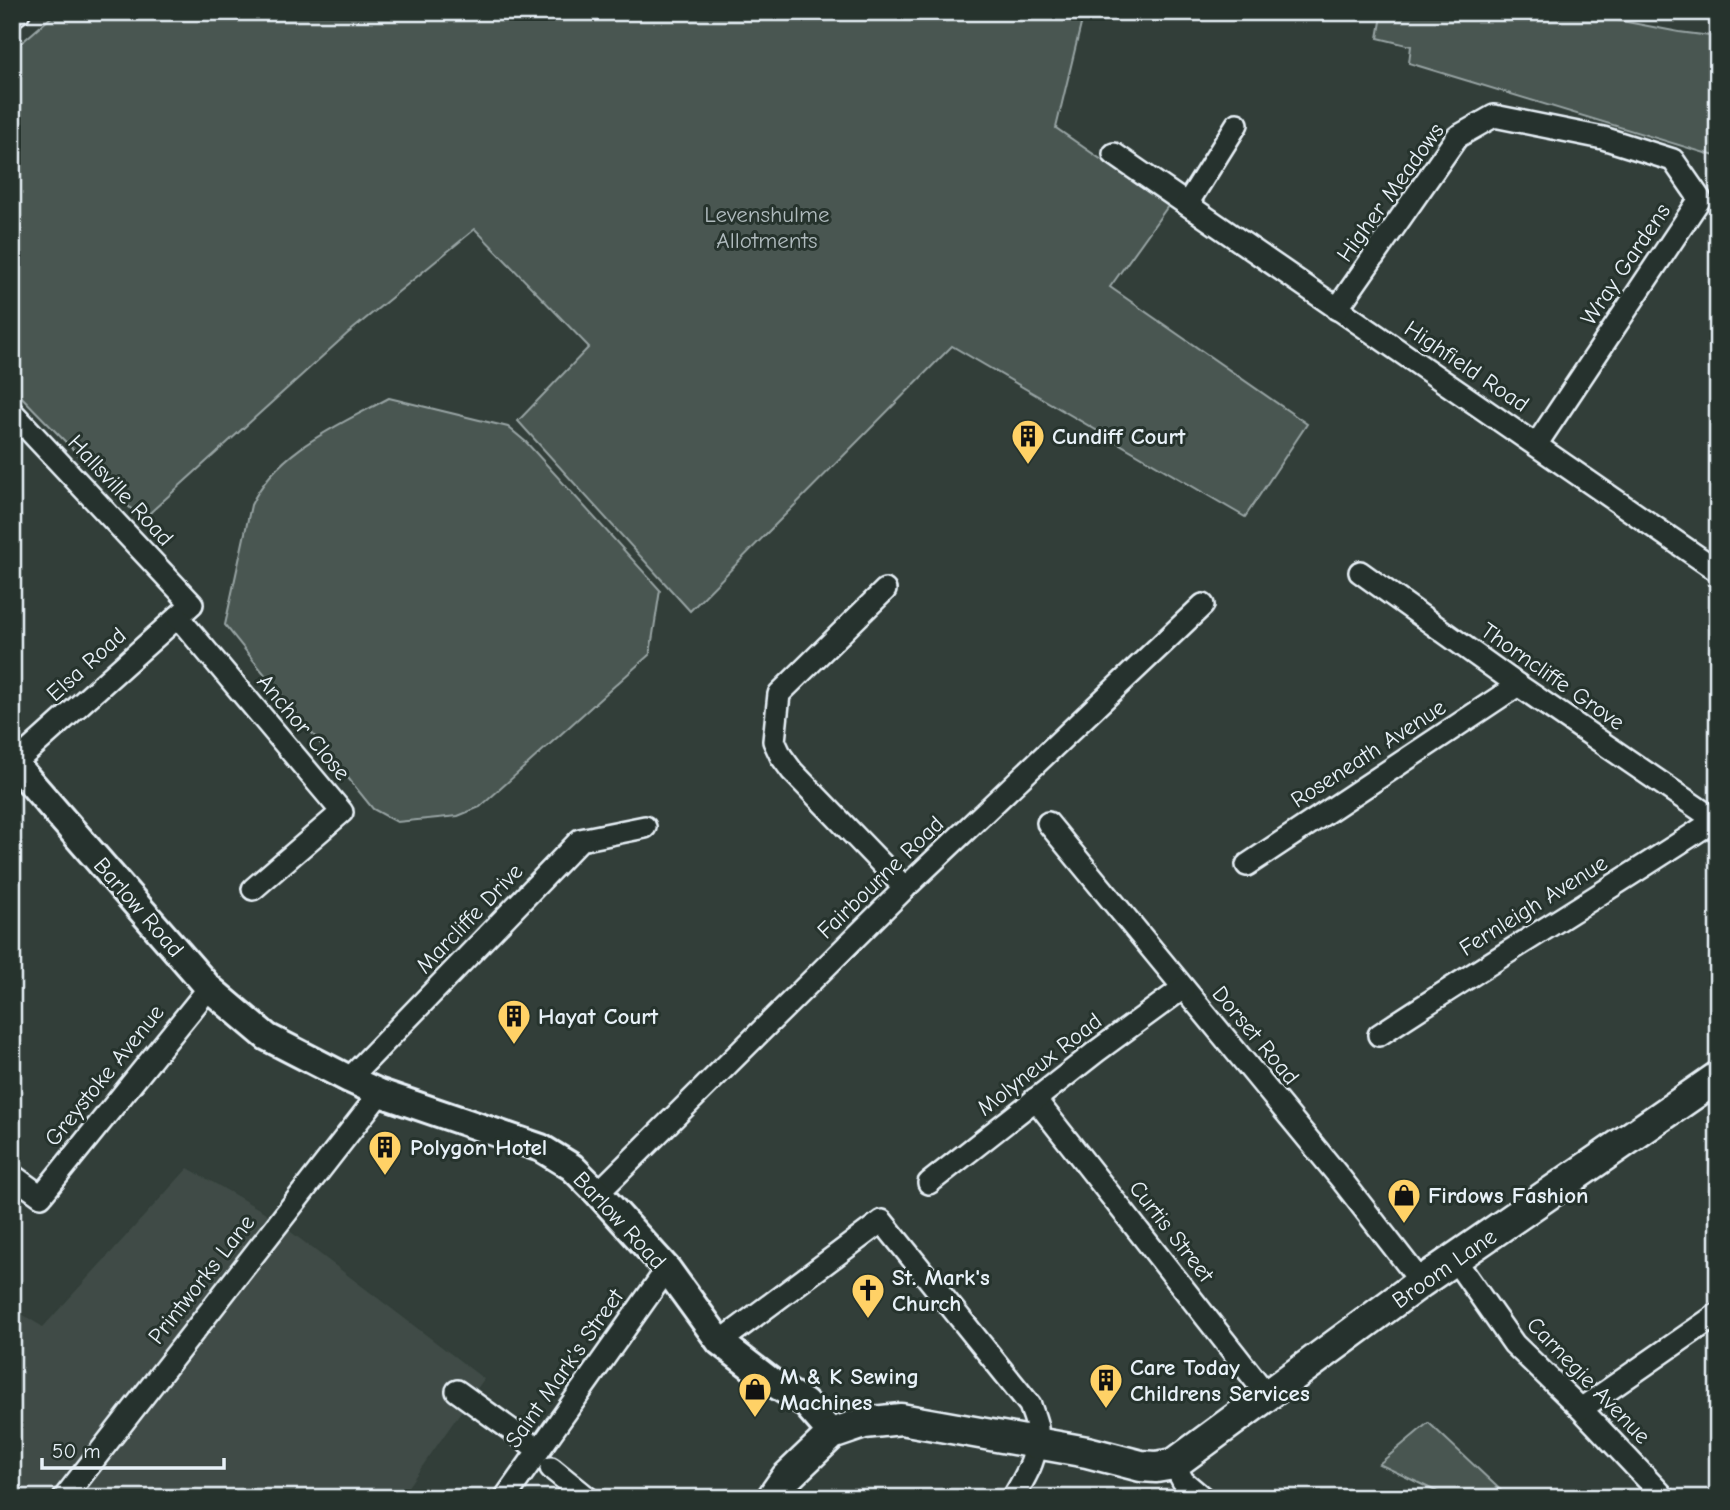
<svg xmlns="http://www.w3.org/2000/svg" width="1730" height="1510" font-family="'Comic Neue',sans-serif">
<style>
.built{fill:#3f4b46}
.green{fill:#495651;stroke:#98a4a4;stroke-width:2}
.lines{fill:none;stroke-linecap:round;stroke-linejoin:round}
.minor-casing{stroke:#e8f1f8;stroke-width:26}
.tertiary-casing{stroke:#e8f1f8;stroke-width:32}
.secondary-casing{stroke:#e8f1f8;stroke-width:35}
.minor{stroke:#26332d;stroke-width:21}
.tertiary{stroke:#26332d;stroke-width:26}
.secondary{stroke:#26332d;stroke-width:30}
.labels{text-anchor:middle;stroke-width:6;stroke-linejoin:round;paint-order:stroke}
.street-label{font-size:23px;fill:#e8f1f8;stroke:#26332d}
.park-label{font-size:23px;fill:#b0bbbe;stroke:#26332d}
.poi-label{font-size:23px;font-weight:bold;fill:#e8f1f8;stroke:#26332d;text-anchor:start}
</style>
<rect width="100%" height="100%" fill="#323e39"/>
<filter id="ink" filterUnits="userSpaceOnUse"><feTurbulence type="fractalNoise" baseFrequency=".0143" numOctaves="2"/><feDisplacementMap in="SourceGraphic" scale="14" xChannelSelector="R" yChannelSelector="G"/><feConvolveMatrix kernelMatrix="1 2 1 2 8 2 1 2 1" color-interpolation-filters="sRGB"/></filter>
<g filter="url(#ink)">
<polygon class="built" points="188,1168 266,1213 484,1379 400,1498 12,1498 12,1308 43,1327"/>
<g class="green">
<polygon points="57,12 1084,12 1056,128 1168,206 1110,287 1307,424 1245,517 952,346 690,611 518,421 589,347 475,229 347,334 142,520 12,387 12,51"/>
<polygon points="1366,12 1575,12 1679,32 1718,37 1718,157 1409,63 1411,46 1378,38 1382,16"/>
<polygon points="1665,12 1718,12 1718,23"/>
<path d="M389,398L508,427L526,442L660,590L650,654L480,807L458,816L397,822L373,809L225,625L251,505C277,450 339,425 389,398Z"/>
<polygon points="1428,1423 1429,1423 1509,1498 1450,1498 1379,1464"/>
</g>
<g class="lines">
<defs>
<g id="minor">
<polyline points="12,17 19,12"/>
<polyline points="1114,154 1718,571"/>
<polyline points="1187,204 1237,124"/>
<polyline points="1337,309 1457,137 1494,116 1603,138 1673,160 1700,199 1536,445"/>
<polyline points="12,412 192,604 15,763"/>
<polyline points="1360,572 1518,685 1718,822"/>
<polyline points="885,590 779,694 774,741 781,756 792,771 905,888"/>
<polyline points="178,617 342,812 253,889"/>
<polyline points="1048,823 1341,1179 1421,1282"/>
<polyline points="1247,865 1518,685"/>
<path d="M1379,1035C1490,962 1604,893 1715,820"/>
<polyline points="349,1079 580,840 645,827"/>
<polyline points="1035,1099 1267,1395"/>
<polyline points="12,1175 41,1196 209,988"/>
<polyline points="929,1183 1097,1051 1183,988"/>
<polyline points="598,1193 905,888 1203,605"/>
<polyline points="1455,1260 1514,1344 1581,1409 1665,1498"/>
<path d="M720,1342L882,1221L1030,1405C1032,1412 1036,1420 1037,1428C1038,1457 1027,1474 1013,1498"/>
<polyline points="457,1391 539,1450"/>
<polyline points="1581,1409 1718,1314"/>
<polyline points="1174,1464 1183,1481 1203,1498"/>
<polyline points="551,1468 588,1498"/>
<polyline points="64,1498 380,1093"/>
<polyline points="505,1498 667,1269"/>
</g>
<polyline id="tertiary" points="12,761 209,988 267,1037 349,1079 380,1093 541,1148 572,1167 598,1193 667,1269 720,1342 773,1383 805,1403 832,1434"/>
<polyline id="secondary" points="772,1498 786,1478 832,1434 864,1423 901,1419 1087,1452 1141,1466 1156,1467 1174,1464 1421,1282 1718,1077"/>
</defs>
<use href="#minor" class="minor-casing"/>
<use href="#tertiary" class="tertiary-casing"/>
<use href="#secondary" class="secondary-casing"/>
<use href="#minor" class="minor"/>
<use href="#tertiary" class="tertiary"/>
<use href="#secondary" class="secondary"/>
</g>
</g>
<defs>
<symbol id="building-pin" viewBox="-11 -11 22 30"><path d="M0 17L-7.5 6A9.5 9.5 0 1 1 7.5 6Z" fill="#ffd166" stroke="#26332d"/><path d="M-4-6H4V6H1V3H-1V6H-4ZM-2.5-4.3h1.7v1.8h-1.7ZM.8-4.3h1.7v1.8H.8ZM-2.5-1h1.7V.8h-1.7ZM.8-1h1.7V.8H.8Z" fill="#111"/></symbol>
<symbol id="shop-pin" viewBox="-11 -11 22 30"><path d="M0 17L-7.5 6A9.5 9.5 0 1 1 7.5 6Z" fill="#ffd166" stroke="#26332d"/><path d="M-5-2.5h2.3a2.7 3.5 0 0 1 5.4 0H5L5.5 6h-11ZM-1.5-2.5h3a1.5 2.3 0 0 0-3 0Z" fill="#111"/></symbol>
<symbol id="church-pin" viewBox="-11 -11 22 30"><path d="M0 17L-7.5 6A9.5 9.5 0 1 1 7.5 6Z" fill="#ffd166" stroke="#26332d"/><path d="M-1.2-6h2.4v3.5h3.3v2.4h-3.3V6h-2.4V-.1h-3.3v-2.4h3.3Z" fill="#111"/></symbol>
</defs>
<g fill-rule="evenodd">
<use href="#building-pin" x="1009" y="417" width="38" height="52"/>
<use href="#building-pin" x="495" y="997" width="38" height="52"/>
<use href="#building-pin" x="366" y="1128" width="38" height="52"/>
<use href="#shop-pin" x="1385" y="1176" width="38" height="52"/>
<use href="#church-pin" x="849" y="1271" width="38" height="52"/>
<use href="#building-pin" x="1087" y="1361" width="38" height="52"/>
<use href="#shop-pin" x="736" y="1370" width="38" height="52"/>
</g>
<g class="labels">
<g class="street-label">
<text transform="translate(1390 192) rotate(-54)" y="8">Higher Meadows</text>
<text transform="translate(1625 264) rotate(-56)" y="8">Wray Gardens</text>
<text transform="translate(1467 366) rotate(34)" y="8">Highfield Road</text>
<text transform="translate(121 490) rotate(47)" y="8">Hallsville Road</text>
<text transform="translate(86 664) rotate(-42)" y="8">Elsa Road</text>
<text transform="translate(1553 676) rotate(35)" y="8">Thorncliffe Grove</text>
<text transform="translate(304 727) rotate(50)" y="8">Anchor Close</text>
<text transform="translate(1368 753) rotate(-33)" y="8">Roseneath Avenue</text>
<text transform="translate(880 877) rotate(-44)" y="8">Fairbourne Road</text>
<text transform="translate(1533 905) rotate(-32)" y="8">Fernleigh Avenue</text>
<text transform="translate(139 907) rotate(49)" y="8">Barlow Road</text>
<text transform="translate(469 918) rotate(-46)" y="8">Marcliffe Drive</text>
<text transform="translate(1256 1035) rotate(50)" y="8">Dorset Road</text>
<text transform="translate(1039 1064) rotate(-38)" y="8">Molyneux Road</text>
<text transform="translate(104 1075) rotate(-51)" y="8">Greystoke Avenue</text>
<text transform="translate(620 1220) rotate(47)" y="8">Barlow Road</text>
<text transform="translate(1172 1231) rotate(52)" y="8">Curtis Street</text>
<text transform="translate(1444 1268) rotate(-35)" y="8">Broom Lane</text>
<text transform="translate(201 1279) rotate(-52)" y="8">Printworks Lane</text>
<text transform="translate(564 1368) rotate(-55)" y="8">Saint Mark's Street</text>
<text transform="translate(1589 1380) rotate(46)" y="8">Carnegie Avenue</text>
</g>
<g class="park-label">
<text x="767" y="222">Levenshulme<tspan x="767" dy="26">Allotments</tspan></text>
</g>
<g class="poi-label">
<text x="1052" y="444">Cundiff Court</text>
<text x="538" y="1024">Hayat Court</text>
<text x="410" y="1155">Polygon Hotel</text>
<text x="1428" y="1203">Firdows Fashion</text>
<text x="892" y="1285">St. Mark's<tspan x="892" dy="26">Church</tspan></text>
<text x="1130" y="1375">Care Today<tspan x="1130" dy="26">Childrens Services</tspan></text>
<text x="780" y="1384">M &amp; K Sewing<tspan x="780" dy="26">Machines</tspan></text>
</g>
</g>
<rect width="1730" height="1510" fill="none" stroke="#26332d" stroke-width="42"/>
<rect x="21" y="21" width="1688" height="1468" fill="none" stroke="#e8f1f8" stroke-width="2.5" filter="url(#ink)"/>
<path d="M42 1458v10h182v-10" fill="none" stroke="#e8f1f8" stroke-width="3.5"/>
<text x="52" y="1458" font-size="21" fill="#e8f1f8" stroke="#26332d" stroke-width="5" paint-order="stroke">50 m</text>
</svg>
